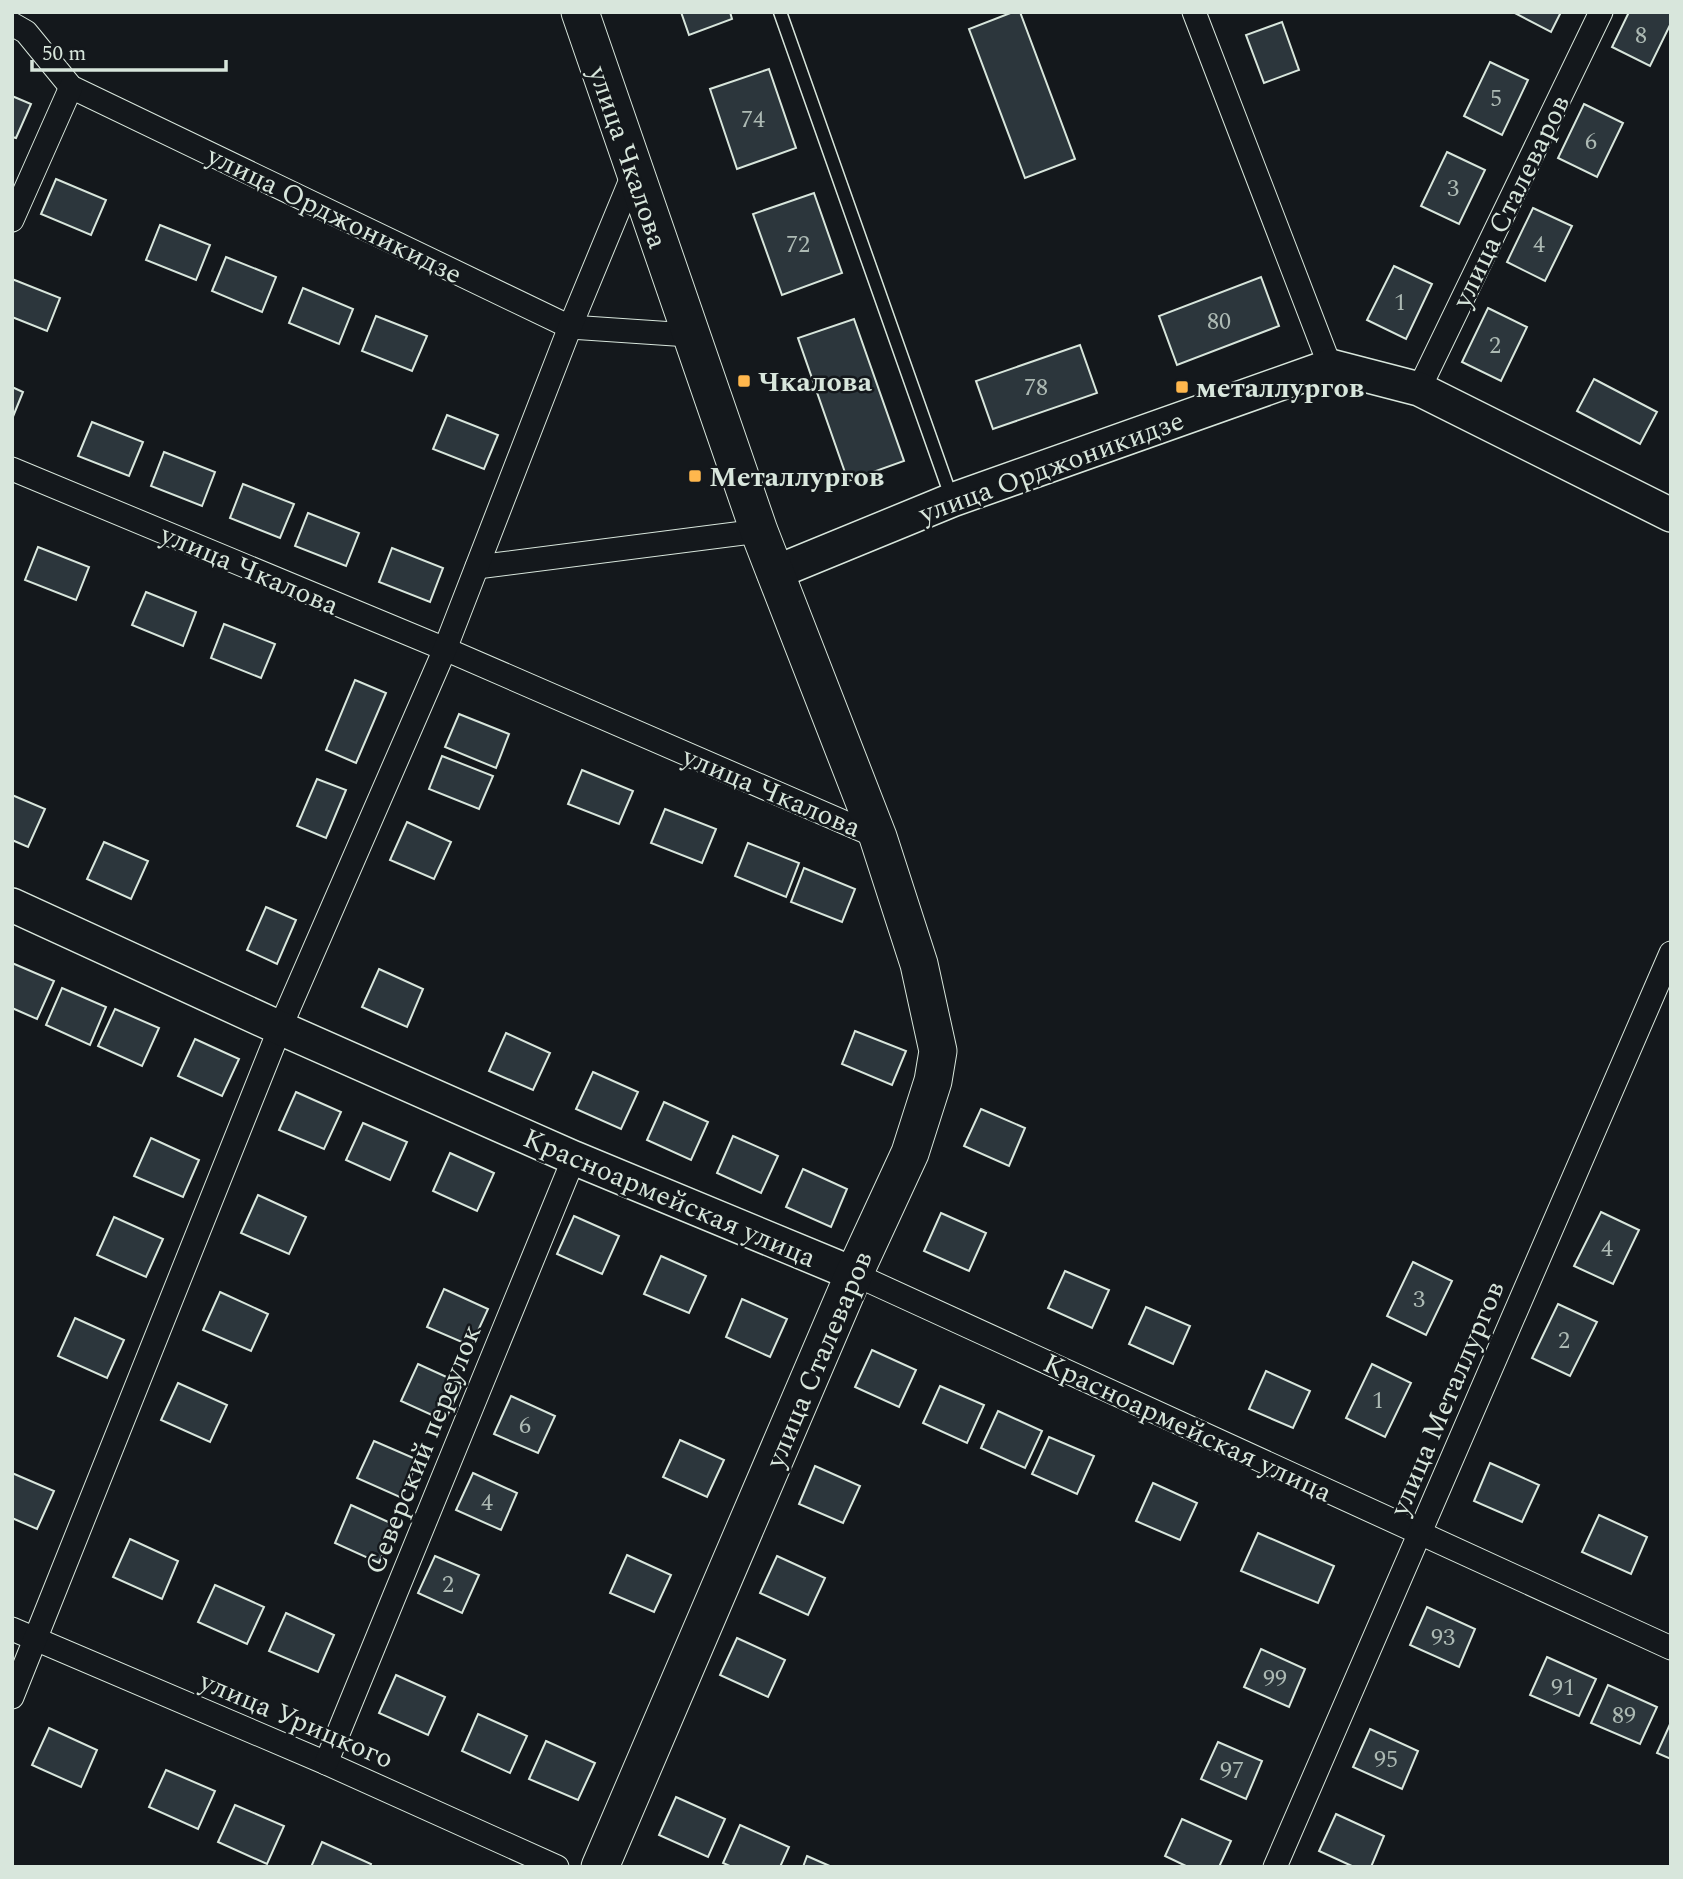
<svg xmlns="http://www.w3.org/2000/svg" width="1683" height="1879" font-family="Spectral,serif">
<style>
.building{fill:#2c363c;stroke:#d8e6dc;stroke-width:2}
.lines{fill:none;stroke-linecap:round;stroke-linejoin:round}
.lane-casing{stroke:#d8e6dc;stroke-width:15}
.street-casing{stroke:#d8e6dc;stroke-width:25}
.secondary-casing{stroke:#d8e6dc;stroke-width:36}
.primary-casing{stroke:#d8e6dc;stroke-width:39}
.lane{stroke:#14181c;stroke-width:12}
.street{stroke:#14181c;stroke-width:23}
.secondary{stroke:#14181c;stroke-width:33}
.primary{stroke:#14181c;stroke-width:37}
.poi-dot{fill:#ffb74d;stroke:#14181c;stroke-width:2.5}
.labels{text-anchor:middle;stroke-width:5;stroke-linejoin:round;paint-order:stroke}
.number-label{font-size:24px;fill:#adbab4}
.street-label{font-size:28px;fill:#d8e6dc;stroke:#14181c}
.poi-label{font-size:28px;font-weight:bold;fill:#d8e6dc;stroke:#14181c;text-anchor:start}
</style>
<rect width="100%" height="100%" fill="#14181c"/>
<g class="building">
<polygon points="681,12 730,12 732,19 689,35"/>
<polygon points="1013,12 1020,12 1075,159 1025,178 969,29"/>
<polygon points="1513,12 1561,12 1551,32"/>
<polygon points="1629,12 1671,12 1671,23 1650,66 1612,47"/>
<polygon points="1282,22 1299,70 1264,83 1246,35"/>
<polygon points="1490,62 1528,80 1502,135 1464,116"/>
<polygon points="769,69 796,148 737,169 710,89"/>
<polygon points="12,96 31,104 16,138 12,137"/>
<polygon points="1584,104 1623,123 1597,177 1558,158"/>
<polygon points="1447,152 1485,170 1459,224 1421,206"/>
<polygon points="56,179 106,200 91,235 41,214"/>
<polygon points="814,193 842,273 782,295 753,214"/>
<polygon points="1533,208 1572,226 1545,281 1507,262"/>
<polygon points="160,225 210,245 196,280 146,260"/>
<polygon points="226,257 276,277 262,312 212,291"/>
<polygon points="1394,266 1432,284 1406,339 1367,320"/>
<polygon points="1261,277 1279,326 1177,365 1159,316"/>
<polygon points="12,279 60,298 47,331 12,317"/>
<polygon points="303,288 353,309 339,344 289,323"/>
<polygon points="1488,308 1527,327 1501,381 1462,362"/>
<polygon points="376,316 427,336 412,371 362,351"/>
<polygon points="854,319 904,461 848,481 798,338"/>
<polygon points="1080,345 1097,393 993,429 976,381"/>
<polygon points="1594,379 1657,412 1640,444 1577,411"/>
<polygon points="12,387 23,392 12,419"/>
<polygon points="447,415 498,435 484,469 433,449"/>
<polygon points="92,422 143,442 129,476 78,456"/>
<polygon points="164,452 215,472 202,506 151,486"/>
<polygon points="243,484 294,504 280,538 230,518"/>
<polygon points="308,513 359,533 346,566 295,546"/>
<polygon points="38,547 89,567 76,600 25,580"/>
<polygon points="392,548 443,568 430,602 379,582"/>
<polygon points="146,592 196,612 183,646 132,625"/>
<polygon points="224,624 275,644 261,678 211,658"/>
<polygon points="355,680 386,693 356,763 326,750"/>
<polygon points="459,714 509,734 496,768 445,747"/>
<polygon points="442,756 493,776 479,809 429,789"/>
<polygon points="582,770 633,791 619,824 568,804"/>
<polygon points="317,779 346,790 326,838 297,826"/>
<polygon points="12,795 45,809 28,847 12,840"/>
<polygon points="665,809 716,829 702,863 651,843"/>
<polygon points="407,822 451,842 434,879 390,860"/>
<polygon points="104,842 148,861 131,899 87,879"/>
<polygon points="748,843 799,863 786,897 735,876"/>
<polygon points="804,868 855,889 842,922 791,902"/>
<polygon points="266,907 296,920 277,964 247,950"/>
<polygon points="12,963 54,981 37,1019 12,1008"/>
<polygon points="379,969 423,989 407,1027 362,1007"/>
<polygon points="62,988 106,1007 90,1045 46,1025"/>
<polygon points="115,1009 159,1028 142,1066 98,1046"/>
<polygon points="855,1031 906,1051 892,1085 842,1064"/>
<polygon points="506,1033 550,1053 533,1090 489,1071"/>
<polygon points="195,1039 239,1059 222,1096 178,1076"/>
<polygon points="593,1072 638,1092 621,1129 576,1109"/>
<polygon points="296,1092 341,1112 324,1149 279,1130"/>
<polygon points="664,1102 708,1122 691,1160 647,1140"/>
<polygon points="981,1109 1025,1128 1009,1166 964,1146"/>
<polygon points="363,1123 407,1142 390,1180 346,1160"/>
<polygon points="733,1136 778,1156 761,1193 717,1173"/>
<polygon points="151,1138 199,1160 183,1197 134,1176"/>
<polygon points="450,1153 494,1173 477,1211 433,1191"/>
<polygon points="803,1169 847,1189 831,1227 786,1207"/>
<polygon points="258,1195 306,1217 289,1254 241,1233"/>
<polygon points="1601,1212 1639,1230 1613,1284 1574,1266"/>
<polygon points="941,1213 986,1233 969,1271 924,1251"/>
<polygon points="574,1216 619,1236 602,1274 557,1254"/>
<polygon points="114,1217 163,1239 146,1277 97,1255"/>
<polygon points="661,1256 706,1276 689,1313 644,1294"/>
<polygon points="1413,1262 1452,1281 1426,1335 1387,1316"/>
<polygon points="1065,1271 1109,1290 1092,1328 1048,1308"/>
<polygon points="444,1289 488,1309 471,1346 427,1327"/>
<polygon points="220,1292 268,1314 251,1351 203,1330"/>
<polygon points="742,1299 787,1319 770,1357 726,1337"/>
<polygon points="1558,1304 1597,1322 1570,1376 1532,1358"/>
<polygon points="1146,1307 1190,1326 1173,1364 1129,1344"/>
<polygon points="75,1318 124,1340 107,1378 58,1356"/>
<polygon points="872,1350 916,1370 899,1407 855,1387"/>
<polygon points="418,1364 462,1384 445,1421 401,1401"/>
<polygon points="1372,1364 1411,1383 1385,1437 1346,1418"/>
<polygon points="1266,1371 1310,1391 1293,1428 1249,1409"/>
<polygon points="178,1383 227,1405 210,1442 161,1420"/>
<polygon points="940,1386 984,1405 967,1443 923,1423"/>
<polygon points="511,1396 555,1416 538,1453 494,1434"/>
<polygon points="998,1411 1042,1431 1025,1468 981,1448"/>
<polygon points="1049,1437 1094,1456 1077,1494 1032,1474"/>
<polygon points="680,1440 724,1460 707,1497 663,1477"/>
<polygon points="374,1441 418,1460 402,1498 357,1478"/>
<polygon points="1490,1463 1539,1485 1522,1522 1474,1501"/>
<polygon points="815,1466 860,1486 843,1523 799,1504"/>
<polygon points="12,1473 54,1491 37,1529 12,1518"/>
<polygon points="473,1473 517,1493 501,1530 456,1510"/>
<polygon points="1153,1483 1197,1503 1180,1540 1136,1521"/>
<polygon points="351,1505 395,1525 379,1563 335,1543"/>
<polygon points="1599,1515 1647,1537 1631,1574 1582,1552"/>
<polygon points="1258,1533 1334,1566 1318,1603 1241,1571"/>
<polygon points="130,1539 178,1561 162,1599 113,1577"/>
<polygon points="627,1555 671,1575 654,1612 610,1593"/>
<polygon points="435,1556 479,1575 462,1613 418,1593"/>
<polygon points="777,1556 825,1578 808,1615 760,1593"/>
<polygon points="215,1585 264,1607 247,1644 198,1622"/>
<polygon points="1427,1607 1475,1629 1459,1667 1410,1645"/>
<polygon points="286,1613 334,1635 318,1672 269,1651"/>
<polygon points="737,1638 785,1660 768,1697 720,1675"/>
<polygon points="1261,1649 1305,1669 1289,1707 1244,1687"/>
<polygon points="1547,1657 1596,1679 1579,1716 1530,1695"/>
<polygon points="396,1675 445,1697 428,1735 379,1713"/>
<polygon points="1608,1685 1657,1707 1640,1744 1591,1723"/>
<polygon points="478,1714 527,1736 510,1773 462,1751"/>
<polygon points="1671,1722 1671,1759 1657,1753"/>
<polygon points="49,1728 97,1750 81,1787 32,1765"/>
<polygon points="1370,1729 1418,1751 1402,1789 1353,1767"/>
<polygon points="546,1741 595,1763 578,1800 529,1779"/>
<polygon points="1218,1742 1262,1761 1246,1799 1201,1779"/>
<polygon points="166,1770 215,1791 198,1829 149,1807"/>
<polygon points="676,1797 725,1819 708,1857 659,1835"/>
<polygon points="235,1805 284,1826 267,1864 218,1842"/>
<polygon points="1336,1814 1384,1836 1371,1867 1354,1867 1319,1851"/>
<polygon points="1182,1819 1231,1841 1219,1867 1188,1867 1165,1856"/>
<polygon points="740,1825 789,1847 780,1867 732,1867 723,1863"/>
<polygon points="322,1842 371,1864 370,1867 311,1867"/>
<polygon points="807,1856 832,1867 803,1867"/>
</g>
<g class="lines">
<defs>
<polyline id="lane" points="780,12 952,499"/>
<g id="street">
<polyline points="1194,12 1330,366"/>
<polyline points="12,24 26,32 71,87 570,327 689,335"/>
<polyline points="12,220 71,87"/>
<polyline points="1419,389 1601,12"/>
<polyline points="12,469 445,649 878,837"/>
<polyline points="477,567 759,531"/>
<polyline points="854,1274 1671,1648"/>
<polyline points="12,1629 326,1763 557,1867"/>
<polyline points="12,1697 280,1028 445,649 570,327 635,170"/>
<polyline points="326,1763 574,1158"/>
<polyline points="1275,1867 1671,953"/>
</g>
<g id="secondary">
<polyline points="774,573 952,500 1330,366 1419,389 1671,515"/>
<polyline points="12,905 280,1028 574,1158 854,1274"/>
</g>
<polyline id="primary" points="580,12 759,531 878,837 919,964 938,1051 933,1081 910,1153 854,1274 600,1867"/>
</defs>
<use href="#lane" class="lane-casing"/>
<use href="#street" class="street-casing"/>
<use href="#secondary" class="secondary-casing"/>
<use href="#primary" class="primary-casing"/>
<use href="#lane" class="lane"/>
<use href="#street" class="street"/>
<use href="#secondary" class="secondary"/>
<use href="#primary" class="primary"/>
</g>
<g class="poi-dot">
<rect x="737" y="374" width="14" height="14" rx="3.5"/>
<rect x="1175" y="380" width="14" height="14" rx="3.5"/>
<rect x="688" y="469" width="14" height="14" rx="3.5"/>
</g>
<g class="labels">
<g class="number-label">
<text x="1641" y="43">8</text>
<text x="1496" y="106">5</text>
<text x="753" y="127">74</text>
<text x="1591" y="149">6</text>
<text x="1453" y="196">3</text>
<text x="798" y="252">72</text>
<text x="1539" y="252">4</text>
<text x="1400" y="310">1</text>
<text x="1219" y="329">80</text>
<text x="1495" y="353">2</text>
<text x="1036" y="395">78</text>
<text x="1607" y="1256">4</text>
<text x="1419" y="1307">3</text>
<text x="1564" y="1348">2</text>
<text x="1378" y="1408">1</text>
<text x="525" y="1433">6</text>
<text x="487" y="1510">4</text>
<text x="448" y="1592">2</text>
<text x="1443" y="1645">93</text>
<text x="1275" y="1686">99</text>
<text x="1563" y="1695">91</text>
<text x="1624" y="1723">89</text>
<text x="1386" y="1767">95</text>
<text x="1232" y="1778">97</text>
</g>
<g class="street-label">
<text transform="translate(629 157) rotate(71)" y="10">улица Чкалова</text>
<text transform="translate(1510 201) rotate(-64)" y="10">улица Сталеваров</text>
<text transform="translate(335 214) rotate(26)" y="10">улица Орджоникидзе</text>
<text transform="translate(1051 466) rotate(-20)" y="10">улица Орджоникидзе</text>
<text transform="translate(250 569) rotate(23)" y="10">улица Чкалова</text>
<text transform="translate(772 791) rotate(23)" y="10">улица Чкалова</text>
<text transform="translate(670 1197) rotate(23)" y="10">Красноармейская улица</text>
<text transform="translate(818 1359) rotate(-67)" y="10">улица Сталеваров</text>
<text transform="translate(1446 1398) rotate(-67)" y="10">улица Металлургов</text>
<text transform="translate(1188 1427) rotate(25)" y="10">Красноармейская улица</text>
<text transform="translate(422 1449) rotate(-68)" y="10">Северский переулок</text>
<text transform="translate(297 1719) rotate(23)" y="10">улица Урицкого</text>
</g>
<g class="poi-label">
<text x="758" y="391">Чкалова</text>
<text x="1196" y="397">металлургов</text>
<text x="709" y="486">Металлургов</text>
</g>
</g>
<rect width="1683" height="1879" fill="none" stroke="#d8e6dc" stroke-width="28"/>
<path d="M32 60v10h194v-10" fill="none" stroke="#d8e6dc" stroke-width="3.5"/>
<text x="42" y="60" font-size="21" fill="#d8e6dc" stroke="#14181c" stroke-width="5" paint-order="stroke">50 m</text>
</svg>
